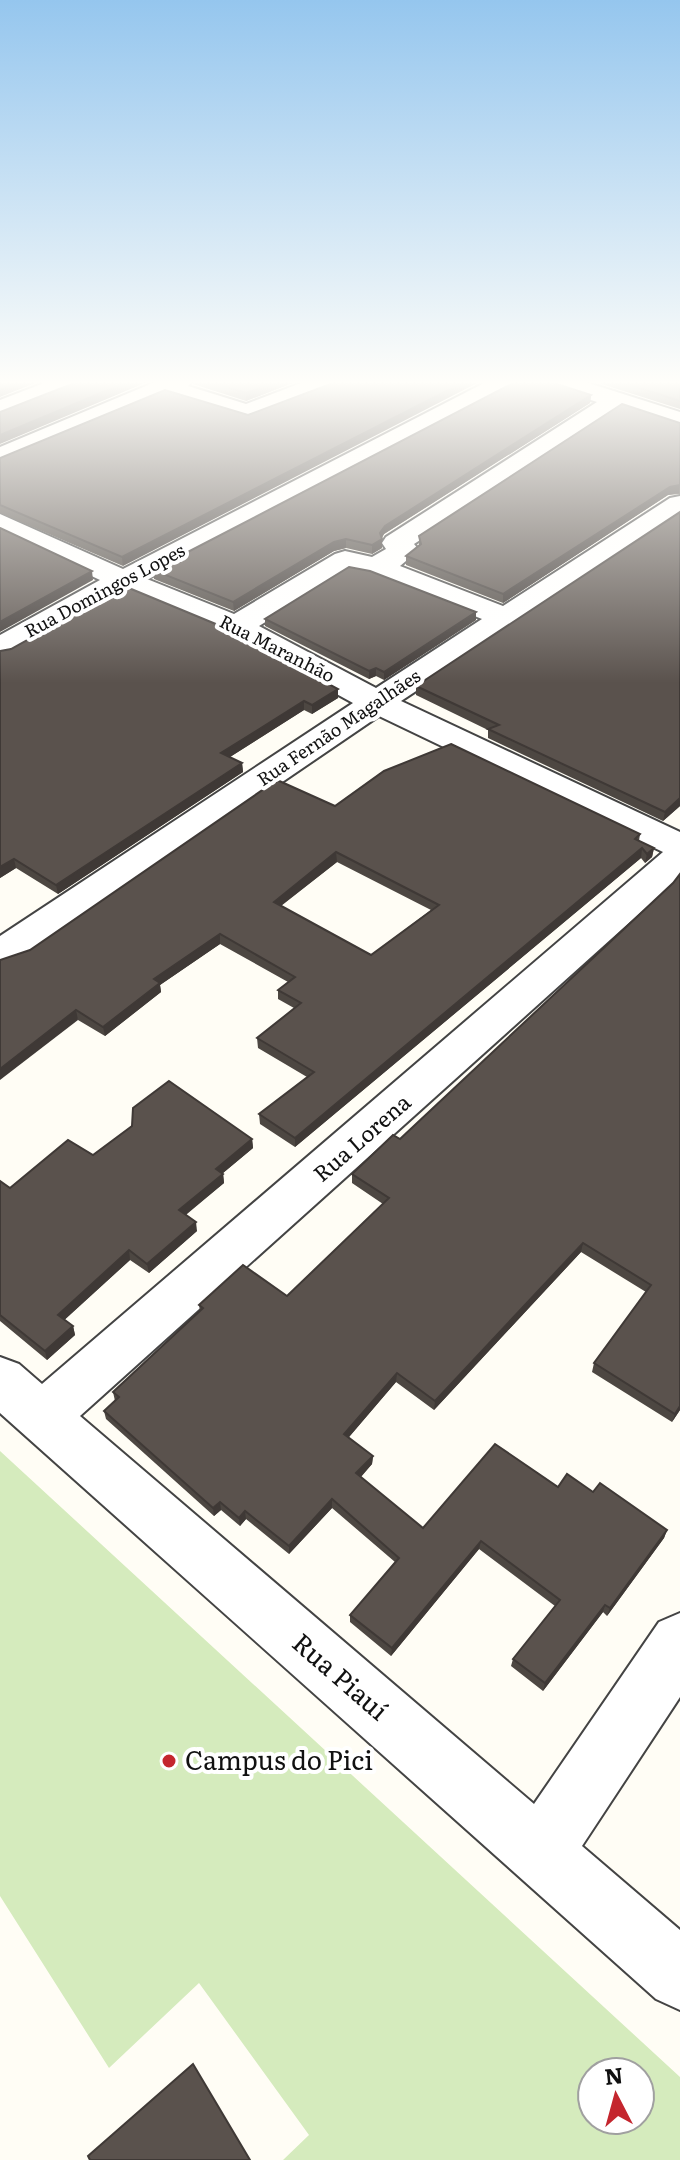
<svg xmlns="http://www.w3.org/2000/svg" width="680" height="2160" font-family="Literata,serif">
<style>
.green{fill:#d5ebbd;fill-rule:evenodd}
.lines{fill:none;stroke-linecap:round;stroke-linejoin:round}
.minor-casing{stroke:#444;stroke-width:4}
.minor{fill:#fff;fill-rule:evenodd}
.wall{fill:#4d4742;fill-rule:evenodd}
.shaded-wall{fill:#3f3936}
.building{fill:#5a524d;stroke:#3f3936;stroke-width:2;fill-rule:evenodd}
.poi-dot{fill:#c4262e;stroke:#fff;stroke-width:3}
.labels{text-anchor:middle;stroke-width:8;stroke-linejoin:round;paint-order:stroke}
.far-street-label{font-size:18px;fill:#111;stroke:#fff}
.street-label{font-size:22px;fill:#111;stroke:#fff}
.near-street-label{font-size:26px;fill:#111;stroke:#fff}
.near-poi-label{font-size:26px;fill:#111;stroke:#fff;text-anchor:start}
</style>
<rect width="100%" height="100%" fill="#fffdf5"/>
<path class="green" d="M0,1451L680,2077V2160H283L309,2135L199,1983L109,2068L0,1896ZM592,2072H640V2120H592Z"/>
<g class="lines">
<defs>
<g id="minor">
<polygon points="52,380 86,380 83,385 0,417 0,400"/>
<polygon points="160,380 193,380 188,386 246,404 309,380 344,380 341,385 247,420 166,395 0,464 0,447"/>
<path d="M490,380H521L518,385L147,579L234,614L335,554L345,551L372,557L386,549L382,543L386,537L597,402L545,385L542,380H579L680,412V428L620,409L414,544L419,550L400,566L503,606L670,498L680,496V516L401,701L680,832V877L80,1416L534,1804L659,1622L680,1613V1697L582,1846L680,1930V2010L656,1999L0,1413V1357L19,1364L42,1384L663,852L379,716L14,965L0,969V936L353,703L225,633L125,591L11,655L0,658V635L100,580L0,533V514L123,569ZM348,571L371,575L482,619L376,688L259,626Z"/>
</g>
</defs>
<use href="#minor" class="minor-casing"/>
<use href="#minor" class="minor"/>
</g>
<g class="wall">
<polygon points="193,380 300,380 246,401 193,384"/>
<polygon points="589,380 680,380 680,409"/>
<polygon points="165,390 123,566 0,513 0,458"/>
<polygon points="591,395 590,403 384,534 382,538 382,548 372,554 346,548 334,551 234,611 154,579 153,570"/>
<polygon points="680,423 680,494 668,495 503,603 406,565 406,556 419,546 419,536"/>
<polygon points="265,619 476,620 384,680 376,676 369,679 265,626"/>
<polygon points="0,651 338,698 312,714 304,710 230,757 242,763 243,772 58,894 16,868 0,878"/>
<polygon points="416,686 680,806 663,821 488,738 488,730 416,695"/>
<path d="M335,806L640,834L639,841L654,848L652,857L645,863L641,858L295,1147L260,1124L259,1114L307,1077L258,1048L257,1038L294,1008L278,999V990L288,982L220,944L160,985L161,992L105,1036L78,1020L30,950ZM337,862L431,910L371,955L281,906Z"/>
<polygon points="673,883 680,1410 672,1422 592,1372 594,1363 646,1292 581,1252 434,1410 396,1382 348,1438 373,1456 372,1464 361,1477 423,1528 558,1487 593,1492 667,1530 664,1538 607,1616 603,1612 543,1691 511,1666 513,1659 555,1606 479,1549 391,1656 350,1622 350,1615 395,1562 332,1508 289,1554 246,1519 240,1526 221,1510 214,1516 106,1419 104,1411 115,1401 113,1392 200,1311 199,1305 287,1296 383,1204 352,1183 352,1174 400,1139"/>
<polygon points="252,1139 253,1148 223,1173 224,1183 186,1214 197,1231 149,1273 130,1260 64,1320 73,1326 75,1335 47,1360 0,1321 0,1181 10,1188 93,1155"/>
</g>
<g class="shaded-wall">
<polygon points="22,380 43,380 0,397 0,389"/>
<polygon points="132,380 152,380 0,444 0,435"/>
<polygon points="279,380 300,380 246,401 246,393"/>
<polygon points="468,380 483,380 123,566 122,557"/>
<polygon points="591,395 590,403 384,534 380,540 382,539 382,548 372,554 372,545 385,526"/>
<polygon points="680,485 679,493 668,495 503,603 503,594 670,487"/>
<polygon points="346,539 346,548 334,551 234,611 233,602 334,542"/>
<polygon points="92,571 93,580 0,632 0,622"/>
<polygon points="476,612 476,620 384,680 384,672"/>
<polygon points="376,668 376,676 369,679 369,671"/>
<polygon points="338,689 338,698 312,714 312,705"/>
<polygon points="304,701 304,710 222,762 221,753"/>
<polygon points="242,763 243,772 58,894 56,885"/>
<polygon points="680,798 680,806 663,821 665,812"/>
<polygon points="642,848 641,858 295,1147 295,1138"/>
<polygon points="654,848 652,857 645,863 647,854"/>
<polygon points="336,852 337,862 274,911 274,902"/>
<polygon points="14,859 16,868 0,878 0,867"/>
<polygon points="220,934 220,944 160,985 161,992 105,1036 103,1027 154,979"/>
<polygon points="76,1010 78,1020 0,1080 0,1069"/>
<polygon points="252,1139 253,1148 217,1178 216,1169"/>
<polygon points="223,1174 224,1183 181,1219 179,1210"/>
<polygon points="196,1222 197,1231 149,1273 147,1264"/>
<polygon points="583,1243 581,1252 434,1410 435,1401"/>
<polygon points="129,1250 130,1260 60,1324 58,1315"/>
<polygon points="73,1326 75,1335 47,1360 45,1351"/>
<polygon points="397,1373 396,1382 344,1443 344,1434"/>
<polygon points="680,1406 680,1410 672,1422 675,1414"/>
<polygon points="373,1456 372,1464 356,1482 356,1473"/>
<polygon points="332,1499 332,1508 289,1554 289,1546"/>
<polygon points="220,1502 221,1510 214,1516 213,1508"/>
<polygon points="245,1511 246,1519 240,1526 239,1518"/>
<polygon points="667,1530 664,1538 607,1616 610,1608"/>
<polygon points="481,1541 479,1549 391,1656 392,1648"/>
<polygon points="605,1605 603,1612 543,1691 545,1683"/>
</g>
<g class="building">
<polygon points="0,380 22,380 0,389"/>
<polygon points="82,380 132,380 0,435 0,412"/>
<polygon points="204,380 279,380 246,393"/>
<polygon points="341,380 468,380 122,557 0,505 0,458 165,390 248,415"/>
<polygon points="519,380 545,380 591,395 385,526 380,533 382,539 372,545 346,539 334,542 233,602 153,570"/>
<polygon points="615,380 680,380 680,401"/>
<polygon points="622,404 680,423 680,485 670,487 503,594 406,556 421,544 419,536"/>
<polygon points="680,512 680,798 665,812 488,729 499,725 416,686"/>
<polygon points="0,528 92,571 0,622"/>
<polygon points="349,567 370,571 476,612 384,672 376,668 369,671 265,619"/>
<polygon points="124,586 223,627 338,689 312,705 304,701 221,753 242,763 56,885 14,859 0,867 0,651 11,649"/>
<path d="M451,744L640,834L635,839L654,848L647,854L642,848L295,1138L259,1114L314,1072L257,1038L301,1003L278,990L295,977L220,934L154,979L160,983L103,1027L76,1010L0,1069V960L30,950L277,780L335,806L384,771ZM336,852L439,905L371,955L274,902Z"/>
<polygon points="680,874 680,1406 675,1414 594,1363 651,1285 583,1243 435,1401 397,1373 344,1434 373,1456 356,1473 423,1528 495,1444 558,1487 567,1474 593,1492 600,1483 667,1530 610,1608 605,1605 545,1683 513,1659 560,1600 481,1541 392,1648 350,1615 399,1558 332,1499 289,1546 245,1511 239,1518 220,1502 213,1508 104,1411 119,1397 113,1392 203,1308 199,1305 243,1265 287,1296 389,1198 352,1174 393,1135 400,1139 673,883"/>
<polygon points="169,1081 252,1139 216,1169 223,1174 179,1210 196,1222 147,1264 129,1250 58,1315 73,1326 45,1351 0,1315 0,1181 10,1188 68,1140 93,1155 132,1126 133,1108"/>
<polygon points="193,2064 250,2160 90,2160 88,2156"/>
</g>
<linearGradient id="sky" x2="0" y2="1"><stop stop-color="#95c6ee"/><stop offset="0.56" stop-color="#fffefa"/><stop offset="1" stop-color="#fffefa" stop-opacity="0"/></linearGradient>
<rect width="680" height="683" fill="url(#sky)"/>
<circle class="poi-dot" cx="169" cy="1761" r="8"/>
<g class="labels">
<g class="far-street-label">
<text transform="translate(105 591) rotate(-28)" y="6">Rua Domingos Lopes</text>
<text transform="translate(277 649) rotate(27)" y="6">Rua Maranhão</text>
<text transform="translate(339 728) rotate(-34)" y="6">Rua Fernão Magalhães</text>
</g>
<g class="street-label">
<text transform="translate(362 1138) rotate(-41)" y="8">Rua Lorena</text>
</g>
<g class="near-street-label">
<text transform="translate(340 1677) rotate(41)" y="9">Rua Piauí</text>
</g>
<g class="near-poi-label">
<text x="185" y="1770">Campus do Pici</text>
</g>
</g>
<g transform="translate(616 2096) rotate(354)"><circle r="38" fill="#ffffff" stroke="#a0a0a0" stroke-width="2"/>
<path d="M0-6L14 30L0 20L-14 30Z" fill="#c4262e"/>
<text y="-12" font-size="22" font-weight="bold" text-anchor="middle" fill="#111111">N</text>
</g>
</svg>
